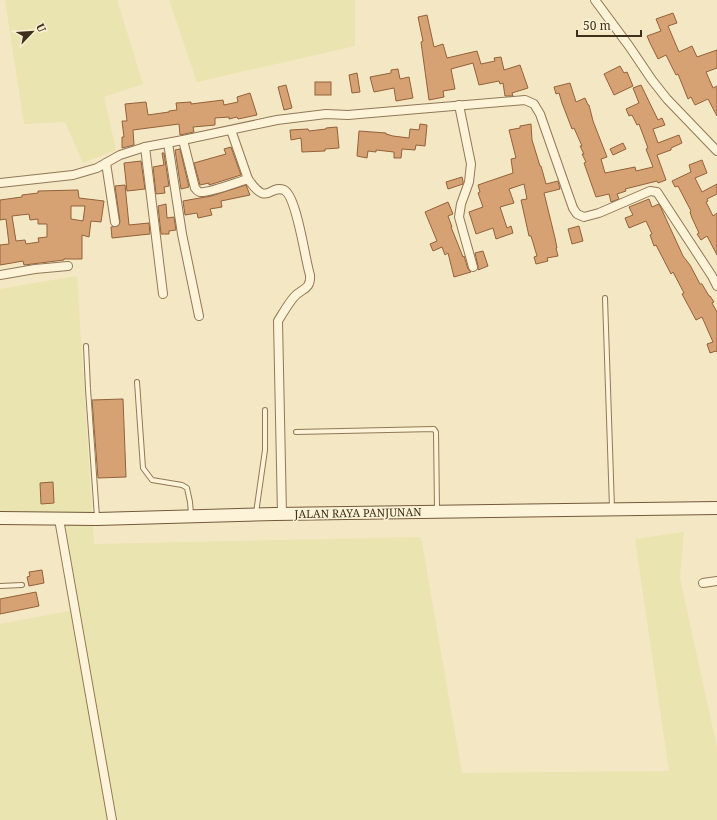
<svg xmlns="http://www.w3.org/2000/svg" width="717" height="820" font-family="'Noto Serif',serif">
<style>
.farmland{fill:#eae4b0}
.building{fill:#d6a274;stroke:#93613a;fill-rule:evenodd}
.lines{fill:none;stroke-linecap:round;stroke-linejoin:round}
.lane-casing{stroke:#917857;stroke-width:6}
.street-casing{stroke:#917857;stroke-width:10}
.secondary-casing{stroke:#73593a;stroke-width:14}
.lane{stroke:#fdf3d8;stroke-width:4}
.street{stroke:#fdf3d8;stroke-width:8}
.secondary{stroke:#fdf3d8;stroke-width:12}
.labels{text-anchor:middle;stroke-width:3;stroke-linejoin:round;paint-order:stroke}
.street-label{font-size:11px;fill:#3f2f1d;stroke:#faf1d4}
</style>
<rect width="100%" height="100%" fill="#f4e7c3"/>
<g class="farmland">
<polygon points="5,0 117,0 143,84 104,97 116,150 83,163 65,122 24,124"/>
<polygon points="169,0 355,0 355,46 197,82"/>
<polygon points="77,276 94,544 421,537 462,773 669,771 635,539 684,532 680,578 717,748 717,820 0,820 0,624 80,609 57,513 0,512 0,289"/>
</g>
<g class="building">
<polygon points="673,13 677,23 668,26 679,52 692,46 697,57 717,50 717,68 706,72 713,88 717,86 717,116 708,99 695,105 691,97 688,99 678,74 676,75 666,55 658,59 650,43 647,36 661,31 656,19"/>
<polygon points="427,15 434,47 443,44 447,58 477,51 481,64 495,61 494,58 501,57 504,70 520,65 528,88 512,93 513,96 505,96 503,83 500,84 499,81 479,85 473,63 451,69 455,89 443,91 444,97 429,100 421,42 423,41 418,17"/>
<polygon points="620,66 624,73 627,72 633,86 614,95 604,74"/>
<polygon points="398,69 400,79 409,77 413,98 396,101 394,88 374,92 370,77 391,73 391,70"/>
<polygon points="357,73 360,92 352,93 349,75"/>
<rect x="315" y="82" width="16" height="13"/>
<polygon points="570,83 576,102 585,98 588,105 589,105 593,121 607,157 601,159 605,173 635,167 636,171 653,167 646,149 648,148 639,124 637,125 632,115 629,116 626,109 639,103 633,88 641,85 658,120 662,118 665,125 653,129 658,143 679,135 682,143 671,148 671,150 657,155 666,180 658,183 657,181 625,189 626,191 617,194 619,199 611,202 609,194 596,197 584,163 586,162 582,154 584,154 580,146 582,146 574,128 572,129 562,103 559,93 556,94 554,87"/>
<polygon points="286,85 292,108 284,110 278,87"/>
<polygon points="250,93 257,115 238,119 237,117 229,119 229,117 215,118 215,125 193,127 194,132 180,135 179,124 133,130 134,145 122,148 122,137 124,137 122,121 127,121 125,104 146,102 148,115 169,112 169,111 177,110 176,103 191,102 191,104 223,100 224,105 238,102 237,97"/>
<polygon points="420,124 427,125 425,146 416,145 415,150 402,149 401,158 394,158 394,152 376,150 376,152 368,151 367,158 357,156 359,131 386,133 386,134 393,136 409,138 410,129 419,130"/>
<polygon points="531,124 532,140 540,166 541,166 546,184 558,181 560,189 544,193 555,238 557,248 556,248 558,256 547,258 548,261 536,264 534,257 537,256 531,236 529,236 521,200 527,199 524,184 509,189 514,203 500,207 507,228 511,226 513,233 496,239 493,228 476,234 469,212 483,207 478,193 480,192 478,185 513,173 511,159 516,158 509,130 520,128 520,126"/>
<polygon points="337,127 339,148 325,149 325,151 302,152 301,138 291,140 290,130 308,129 309,131 326,129 326,128"/>
<polygon points="623,143 626,149 613,155 610,149"/>
<polygon points="231,147 241,175 209,185 209,183 200,185 194,163 226,154 224,149"/>
<polygon points="180,149 189,187 181,189 175,150"/>
<polygon points="162,153 164,153 169,186 164,187 165,193 156,194 153,167 164,165"/>
<polygon points="702,160 707,173 695,178 702,192 717,184 717,194 707,199 708,201 706,202 713,216 717,213 717,255 707,236 701,240 697,234 699,233 692,218 690,212 691,211 678,186 675,187 672,181 691,172 689,165"/>
<polygon points="141,161 145,189 127,191 124,163"/>
<polygon points="462,177 463,181 463,184 448,189 446,182"/>
<polygon points="125,185 129,225 149,223 150,234 112,238 111,227 118,226 120,222 115,186"/>
<polygon points="246,185 250,195 221,201 222,207 210,209 212,215 198,218 197,213 185,215 183,201 211,196"/>
<path d="M78,190L79,198L104,201L101,222L91,221L89,237L82,235V259H64V260L24,265L23,261L0,265V245L9,244L6,219L0,220V200L22,197V195L38,193V191ZM71,206H85L83,221L71,219ZM29,214L30,220L38,219V224H47V237L38,238L39,242L26,244L25,240L16,241L12,216Z"/>
<polygon points="649,199 652,207 659,204 661,208 683,256 690,265 700,284 702,284 709,296 710,296 714,302 712,303 717,312 717,352 716,351 710,353 707,344 713,342 702,317 696,320 682,294 684,293 673,272 671,274 656,245 654,246 650,235 652,234 646,221 629,228 625,218 633,215 629,207"/>
<polygon points="448,202 453,214 448,216 452,227 451,227 463,257 464,256 468,269 471,272 454,277 448,253 445,255 442,247 433,251 430,244 437,241 425,212"/>
<polygon points="166,204 167,218 174,217 176,230 169,231 169,234 161,234 158,206"/>
<polygon points="579,226 583,241 572,244 568,229"/>
<polygon points="483,251 488,266 478,270 478,266 475,253"/>
<polygon points="123,399 126,477 98,478 92,400"/>
<polygon points="53,482 54,503 41,504 40,483"/>
<polygon points="42,570 44,583 29,586 27,577 30,576 29,572"/>
<polygon points="36,592 39,606 0,614 0,599"/>
</g>
<g class="lines">
<defs>
<g id="lane">
<polyline points="605,298 612,508"/>
<polyline points="86,346 88,389 97,517"/>
<polyline points="137,382 143,468 152,480 182,485 187,488 190,502 191,514"/>
<polyline points="296,432 434,429 436,432 437,509"/>
<polyline points="256,513 265,450 265,410"/>
<polyline points="0,586 22,585"/>
</g>
<g id="street">
<polyline points="595,0 629,46 652,80 667,99 717,151"/>
<polyline points="459,105 471,164 469,182 461,204 459,217 473,267"/>
<path d="M231,130L248,179C268,208 269,184 284,190C297,196 305,260 310,275C311,290 302,288 294,297C288,304 283,313 278,321L282,514"/>
<path d="M183,140L195,188C197,190 198,192 200,192C207,194 240,181 248,179"/>
<polyline points="168,143 182,234 199,316"/>
<polyline points="145,147 163,294"/>
<polyline points="106,163 115,222"/>
<polyline points="0,183 73,175 97,168 120,155 145,147 183,140 277,120 326,114 348,115 371,113 525,100 534,104 540,114 573,208 577,214 584,217 599,213 650,191 657,192 712,276 717,286"/>
<polyline points="0,275 35,269 68,266"/>
<polyline points="59,519 112,820"/>
<polyline points="703,583 717,581"/>
</g>
<polyline id="secondary" points="0,518 97,519 275,514 717,508"/>
</defs>
<use href="#lane" class="lane-casing"/>
<use href="#street" class="street-casing"/>
<use href="#secondary" class="secondary-casing"/>
<use href="#lane" class="lane"/>
<use href="#street" class="street"/>
<use href="#secondary" class="secondary"/>
</g>
<g class="labels">
<g class="street-label">
<text transform="translate(358 513) rotate(-1)" y="4">JALAN RAYA PANJUNAN</text>
</g>
</g>
<g transform="translate(32 32) rotate(65)" stroke="#faf1d4" stroke-width="3" paint-order="stroke">
<path d="M0-3L7 15L0 10L-7 15Z" fill="#3f2f1d"/>
<text y="-6" font-size="11" font-weight="bold" text-anchor="middle" fill="#3f2f1d">U</text>
</g>
<path d="M577 30v6h64v-6" fill="none" stroke="#3f2f1d" stroke-width="2"/>
<text x="583" y="30" font-size="12" fill="#3f2f1d" stroke="#faf1d4" stroke-width="3" paint-order="stroke">50 m</text>
</svg>
